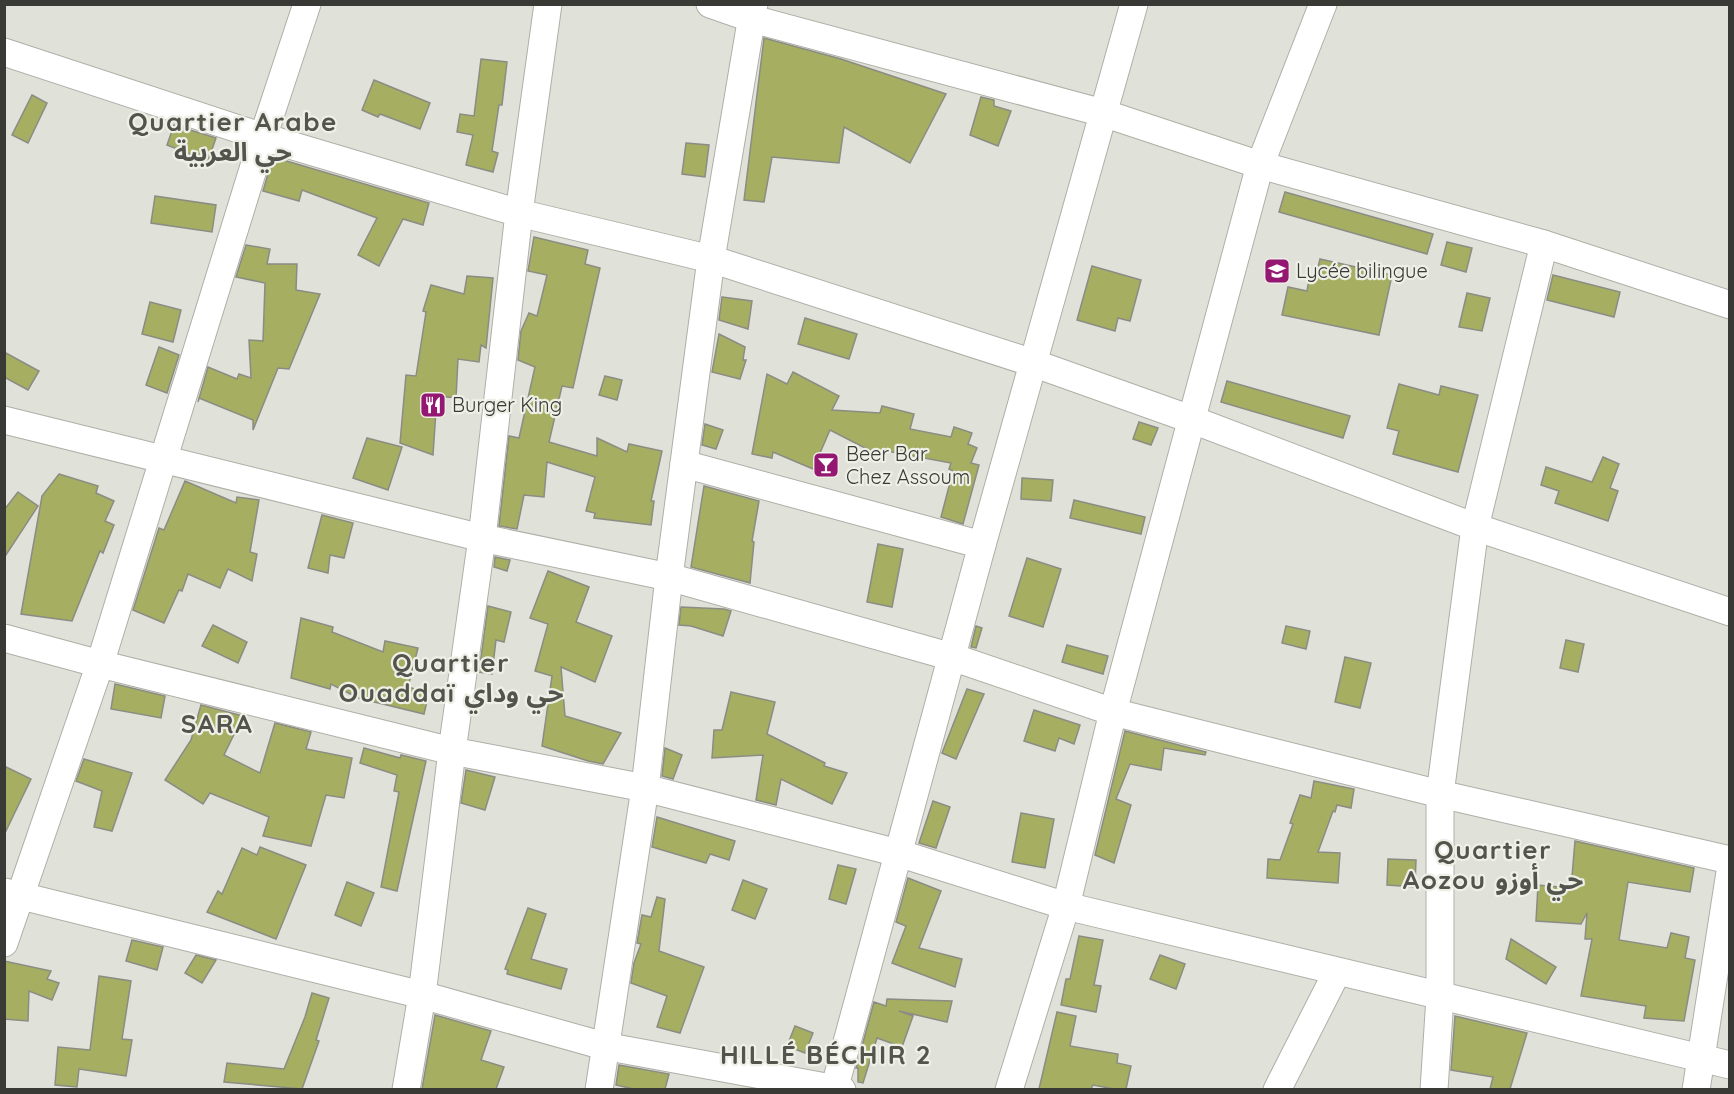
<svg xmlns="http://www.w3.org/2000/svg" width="1734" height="1094" font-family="Quicksand,'Noto Sans Arabic',sans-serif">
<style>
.building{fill:#a5ae61;stroke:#8b8c84;stroke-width:1.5}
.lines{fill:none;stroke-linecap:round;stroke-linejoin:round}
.minor-casing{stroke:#aeafa7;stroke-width:29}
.minor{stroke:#fff;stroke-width:27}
.labels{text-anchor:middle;stroke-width:4.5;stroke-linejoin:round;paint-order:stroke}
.poi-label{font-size:20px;fill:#393a36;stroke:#eeefe6;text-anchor:start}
.district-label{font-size:26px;font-weight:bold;letter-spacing:1.5px;fill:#53544c;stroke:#eeefe6}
</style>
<rect width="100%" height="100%" fill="#e0e2d9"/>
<g class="building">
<polygon points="764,38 841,59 946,94 910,163 844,127 839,163 772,157 764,202 744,200"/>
<polygon points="481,59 507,62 502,105 499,105 492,151 498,153 493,172 466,165 473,135 457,132 460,114 474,116"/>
<polygon points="374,80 430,103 420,129 380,114 378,117 362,110"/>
<polygon points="32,95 47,103 28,143 12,135"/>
<polygon points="981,97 994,100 994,106 1011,111 998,146 970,135"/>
<polygon points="174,125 216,138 208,161 167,145"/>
<polygon points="686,143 709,145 705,177 682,174"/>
<polygon points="273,157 429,203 423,225 403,219 379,266 358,255 377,218 302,190 299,201 263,191"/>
<polygon points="1285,192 1433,234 1427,254 1279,212"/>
<polygon points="155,196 216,205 212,232 151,223"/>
<polygon points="534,237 588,250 585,264 600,268 573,388 562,386 549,442 597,456 597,438 627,452 629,444 662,451 651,501 654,501 651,525 594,518 595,513 586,511 595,477 547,462 544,497 524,495 517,529 499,526 509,436 519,438 535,367 518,360 521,331 529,313 537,316 547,275 528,271"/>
<polygon points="1447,242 1472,248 1466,272 1441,265"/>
<polygon points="246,245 270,249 267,264 297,264 296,290 320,294 289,369 278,368 253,430 253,420 199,398 198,402 208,367 237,379 239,374 251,378 249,340 263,341 265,283 236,277"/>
<polygon points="1320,259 1392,275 1379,335 1282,315 1288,287 1307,291 1309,279 1315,280"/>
<polygon points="1092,266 1141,280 1130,321 1118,318 1115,331 1077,320"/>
<polygon points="1553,275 1620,292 1614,317 1547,300"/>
<polygon points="467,276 493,278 486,348 481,345 479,362 458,359 456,398 437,396 433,455 400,443 406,375 416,376 426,312 423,311 431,285 464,294"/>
<polygon points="1467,293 1490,298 1482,331 1459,327"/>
<polygon points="722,297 752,301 748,329 719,320"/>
<polygon points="150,302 181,310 173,342 142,334"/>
<polygon points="805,318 857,334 849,359 798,344"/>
<polygon points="719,334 745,347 743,360 746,360 740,379 712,372"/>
<polygon points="159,347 179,355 167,393 146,385"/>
<polygon points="4,352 39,371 28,390 4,377"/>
<polygon points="793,372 839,396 832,410 880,413 882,406 914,414 910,429 951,437 954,427 972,433 968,444 977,448 971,463 979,465 963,524 941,517 953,471 949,469 951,463 887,451 886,454 869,450 830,430 813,469 773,452 772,458 752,454 767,374 787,384"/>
<polygon points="605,376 622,380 617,400 599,395"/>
<polygon points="1227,381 1350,416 1343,438 1221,402"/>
<polygon points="1399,384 1439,395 1441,386 1478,395 1458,472 1393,454 1399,431 1387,428"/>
<polygon points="1139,422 1158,428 1151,445 1133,439"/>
<polygon points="705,424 723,430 716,449 702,445"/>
<polygon points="367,438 402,447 388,490 353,478"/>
<polygon points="1603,457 1619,464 1610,488 1618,491 1608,521 1555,503 1559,491 1541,485 1546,467 1592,482"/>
<polygon points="59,474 98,486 96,493 114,501 105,521 114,525 103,553 100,551 72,621 21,614 42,496"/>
<polygon points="1022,478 1053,480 1051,501 1021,499"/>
<polygon points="185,481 236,503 237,497 259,500 250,552 257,554 252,581 228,569 220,588 188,574 182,591 179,590 164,623 133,610 159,528 164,530"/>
<polygon points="704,486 759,501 752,541 754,542 750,583 691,567"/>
<polygon points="18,492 38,506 4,558 4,510"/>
<polygon points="1074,500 1145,517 1141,534 1070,518"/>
<polygon points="322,515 353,523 344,558 330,555 328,573 308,568"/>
<polygon points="878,544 903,549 892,607 867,602"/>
<polygon points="495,557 510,560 507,571 494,567"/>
<polygon points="1027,558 1061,569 1043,627 1009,616"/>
<polygon points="548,571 589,587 576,622 612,636 595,682 561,667 565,716 621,733 603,764 588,761 542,746 552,676 535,671 548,624 530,618"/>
<polygon points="488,606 511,612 504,642 496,640 492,674 479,672"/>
<polygon points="681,607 724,609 731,611 723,636 691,626 679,625"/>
<polygon points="301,618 333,627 332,632 383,652 385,641 418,648 408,687 429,693 424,714 358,698 331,684 330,689 291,678"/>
<polygon points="213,625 247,642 238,663 202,646"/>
<polygon points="976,626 982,628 976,648 971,647"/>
<polygon points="1286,626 1310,631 1306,649 1282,643"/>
<polygon points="1566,640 1584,644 1578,672 1560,668"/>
<polygon points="1067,645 1108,656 1103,674 1062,662"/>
<polygon points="1345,657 1371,663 1360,708 1335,702"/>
<polygon points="115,684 165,696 161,718 111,709"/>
<polygon points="967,689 984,694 956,759 942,753"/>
<polygon points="731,692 775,702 767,734 825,763 824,766 847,773 832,804 781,779 776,805 756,800 763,755 712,758 714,730 722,730"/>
<polygon points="201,705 243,716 224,755 260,773 275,723 311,732 306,749 352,758 344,798 326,795 311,846 263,836 269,817 210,793 203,804 165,780 191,740"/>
<polygon points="1034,710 1080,725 1074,744 1059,738 1055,751 1024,741"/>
<polygon points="1125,731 1206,752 1205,755 1164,748 1161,770 1130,764 1116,799 1131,805 1114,863 1095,855"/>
<polygon points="364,748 400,758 401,755 426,761 397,891 381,887 399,792 394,791 397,775 360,763"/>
<polygon points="665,748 682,755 673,779 662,776"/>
<polygon points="84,759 132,773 112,831 94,827 102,791 76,781"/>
<polygon points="4,766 31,779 4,835"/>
<polygon points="466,770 495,777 485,810 461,803"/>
<polygon points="1314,781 1354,789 1351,808 1337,805 1335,812 1333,811 1318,852 1340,853 1338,883 1267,878 1268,859 1280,860 1293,824 1290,823 1300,795 1311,798"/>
<polygon points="933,801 950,807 936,848 919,843"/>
<polygon points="1021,813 1054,819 1045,868 1012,862"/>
<polygon points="657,817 735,841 729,860 710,854 706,863 652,847"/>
<polygon points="1575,841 1694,868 1690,892 1628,882 1619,940 1667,948 1671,933 1689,937 1685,958 1695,960 1684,1021 1644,1018 1646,1006 1581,996 1592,939 1585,939 1587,913 1581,924 1536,921 1538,885 1571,888"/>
<polygon points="260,847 306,865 276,939 207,912 218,891 222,894 242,848 257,855"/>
<polygon points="1388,859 1416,860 1415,887 1387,885"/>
<polygon points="838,865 856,869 846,904 829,899"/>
<polygon points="908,878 941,891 919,948 962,959 955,987 892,963 906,926 896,922"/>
<polygon points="743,880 767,889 755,919 732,910"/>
<polygon points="347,882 374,893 361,926 335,915"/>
<polygon points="657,897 665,899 659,951 704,967 680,1033 657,1027 667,996 631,983 634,963 641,944 637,943 642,915 651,917"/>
<polygon points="528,908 546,914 531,959 567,969 561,989 507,974 508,970 505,969"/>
<polygon points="1079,936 1103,940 1094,985 1101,986 1096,1012 1061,1005 1066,979 1070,979"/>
<polygon points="1511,939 1556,967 1546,984 1506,959"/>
<polygon points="132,940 163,947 157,970 126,961"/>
<polygon points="196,955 216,960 202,983 185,973"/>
<polygon points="1160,955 1185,964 1176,989 1150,979"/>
<polygon points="4,961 51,971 47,979 59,983 52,1000 29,991 28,1021 4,1019"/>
<polygon points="99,976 131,981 122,1039 132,1040 126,1076 79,1069 77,1087 55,1085 58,1047 90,1050"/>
<polygon points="312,993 329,998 316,1040 319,1041 302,1089 224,1082 227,1063 284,1069 305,1017"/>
<polygon points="887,999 952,1001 947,1022 899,1011 913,1016 902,1047 877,1038 863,1083 858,1082 858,1068 856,1068 874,1002 886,1006"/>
<polygon points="1057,1012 1076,1016 1070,1046 1118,1054 1117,1063 1131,1066 1126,1089 1114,1089 1093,1085 1091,1089 1039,1089"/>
<polygon points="435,1015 491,1031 481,1060 504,1067 496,1089 422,1089"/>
<polygon points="1455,1016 1527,1033 1510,1089 1490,1089 1493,1077 1451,1070"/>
<polygon points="795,1026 813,1033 805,1053 787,1046"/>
<polygon points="619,1065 669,1074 665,1089 633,1089 616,1085"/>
</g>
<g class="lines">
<defs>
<g id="minor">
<polyline points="710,4 753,19 1103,113 1260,165 1544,244 1730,305"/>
<polyline points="4,52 263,137 519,213 711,259 1033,363 1193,420 1475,527 1730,612"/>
<polyline points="4,420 482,538 669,577 952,657 1113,712 1440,794 1730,860"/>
<polyline points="684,464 982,545"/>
<polyline points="4,638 100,664 452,751 645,788 898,853 1066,906 1730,1065"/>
<polyline points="5,892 422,995 604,1046 842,1090"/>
<polyline points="4,943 100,664 263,137 307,4"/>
<polyline points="406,1090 422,995 452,751 482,538 519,213 548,4"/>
<polyline points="599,1090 645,788 669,577 711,259 754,4"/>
<polyline points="834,1090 982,545 1134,4"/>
<polyline points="1009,1090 1066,906 1113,712 1260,165 1323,4"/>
<polyline points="1277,1090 1337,972"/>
<polyline points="1434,1090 1440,997 1440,794 1475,527 1544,244"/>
<polyline points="1696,1090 1730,872"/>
</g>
</defs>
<use href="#minor" class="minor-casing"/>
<use href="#minor" class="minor"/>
</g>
<defs>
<symbol id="school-square" viewBox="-11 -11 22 22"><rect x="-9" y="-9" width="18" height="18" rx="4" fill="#941772" stroke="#eeefe6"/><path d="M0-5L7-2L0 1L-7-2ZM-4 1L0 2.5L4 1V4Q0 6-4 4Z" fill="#fff"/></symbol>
<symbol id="restaurant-square" viewBox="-11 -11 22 22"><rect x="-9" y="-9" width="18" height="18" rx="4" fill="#941772" stroke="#eeefe6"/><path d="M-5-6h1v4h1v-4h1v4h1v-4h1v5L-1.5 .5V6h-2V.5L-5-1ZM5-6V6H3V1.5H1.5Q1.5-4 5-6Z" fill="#fff"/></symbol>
<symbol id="bar-square" viewBox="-11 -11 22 22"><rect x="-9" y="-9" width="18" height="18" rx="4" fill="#941772" stroke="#eeefe6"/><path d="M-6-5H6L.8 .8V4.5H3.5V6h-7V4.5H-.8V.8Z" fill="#fff"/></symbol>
</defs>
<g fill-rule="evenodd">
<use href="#school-square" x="1262" y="256" width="30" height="30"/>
<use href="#restaurant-square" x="418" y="390" width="30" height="30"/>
<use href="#bar-square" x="811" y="450" width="30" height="30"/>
</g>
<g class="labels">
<g class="poi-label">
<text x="1296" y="278">Lycée bilingue</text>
<text x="452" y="412">Burger King</text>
<text x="846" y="461">Beer Bar<tspan x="846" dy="23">Chez Assoum</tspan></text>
</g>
<g class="district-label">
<text x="233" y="131">Quartier Arabe<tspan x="233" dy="30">حي العربية</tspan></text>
<text x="451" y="672">Quartier<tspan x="451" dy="30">Ouaddaï حي وداي</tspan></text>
<text x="217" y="733">SARA</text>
<text x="1493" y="859">Quartier<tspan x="1493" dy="30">Aozou حي أوزو</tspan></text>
<text x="826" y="1064">HILLÉ BÉCHIR 2</text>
</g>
</g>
<rect width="1734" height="1094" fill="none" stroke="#393a36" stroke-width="12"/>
</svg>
